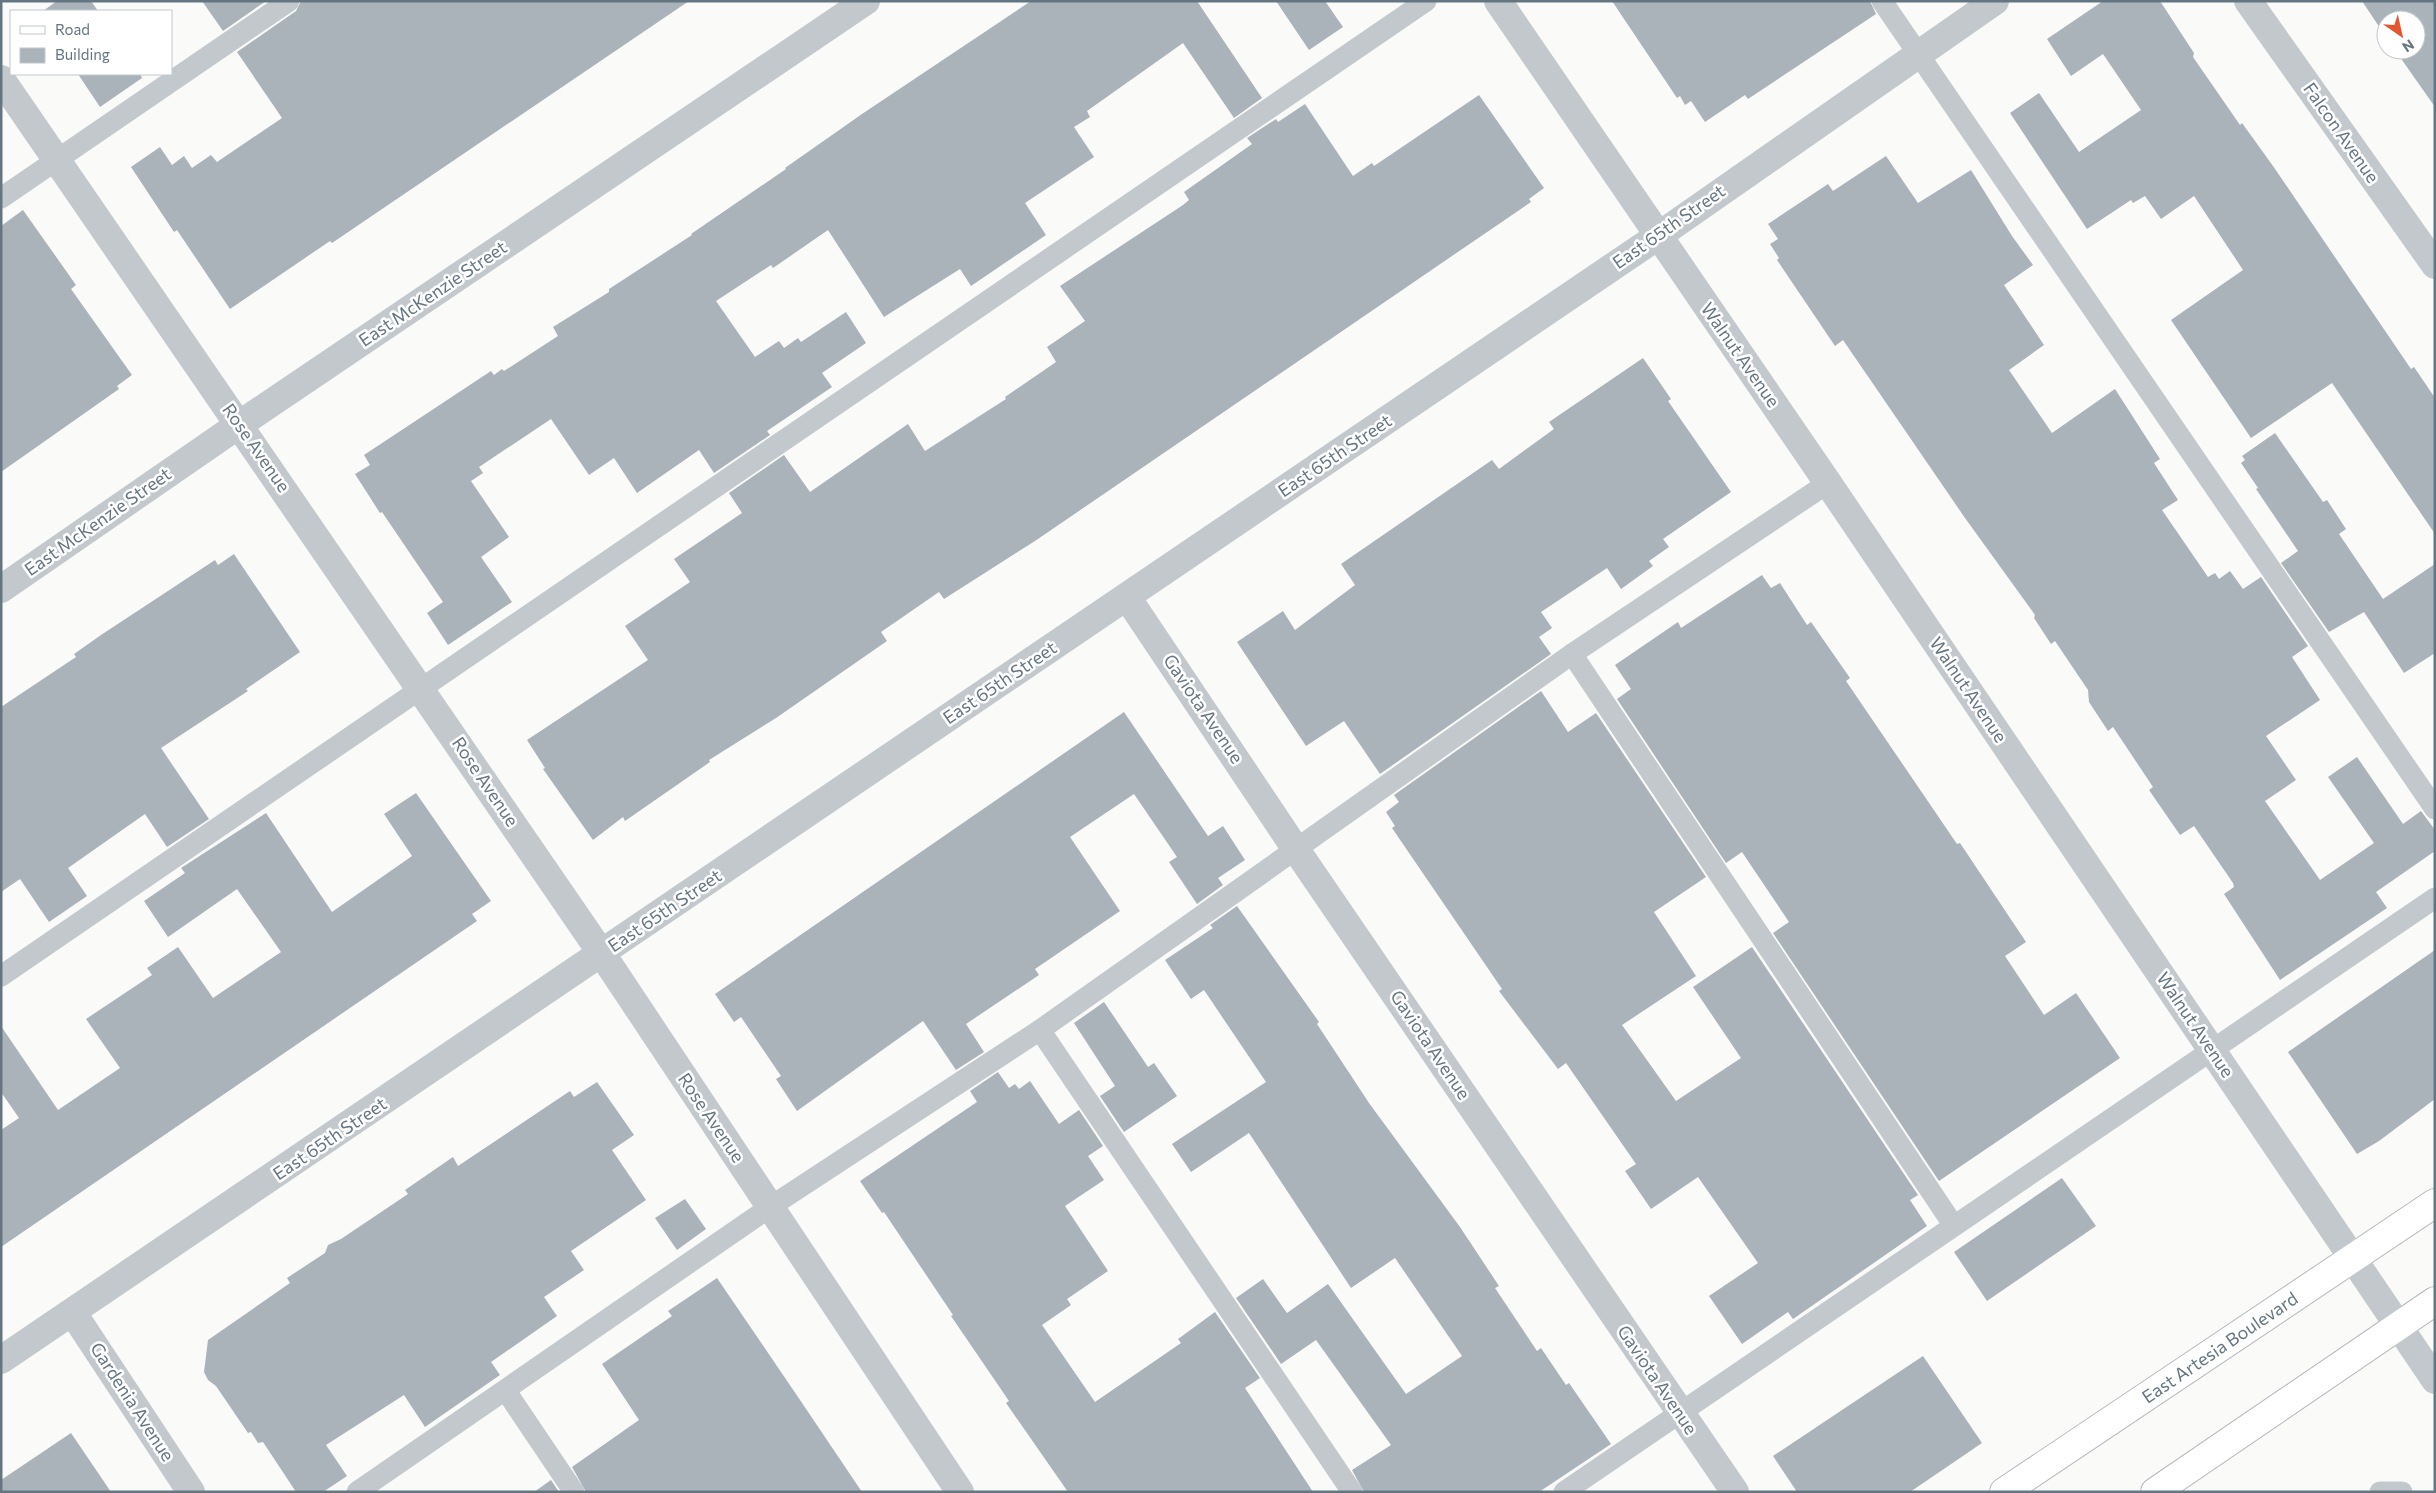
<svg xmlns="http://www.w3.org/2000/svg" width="2436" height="1493" font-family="Commissioner,sans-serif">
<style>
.building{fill:#aab3b9}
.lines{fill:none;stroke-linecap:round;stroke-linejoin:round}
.primary-casing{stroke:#b5babe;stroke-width:30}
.service{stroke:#c3c8cc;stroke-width:21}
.minor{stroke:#c3c8cc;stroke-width:28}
.primary{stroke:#fff;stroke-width:28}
.labels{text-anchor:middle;stroke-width:5;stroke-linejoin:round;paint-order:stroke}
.street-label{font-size:18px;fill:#657683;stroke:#fff}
</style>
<rect width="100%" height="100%" fill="#fafaf8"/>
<g class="building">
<polygon points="57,1 91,1 98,11 43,11"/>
<polygon points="202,1 266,1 223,31"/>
<polygon points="301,1 689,1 332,243 330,241 230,309 177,230 174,232 131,167 160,147 172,165 184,156 192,168 211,155 217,162 282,118 237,52 296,11"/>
<polygon points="1031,1 1197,1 1262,98 1234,118 1183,43 1087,111 1090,117 1074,127 1094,157 1025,203 1046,235 971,286 960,269 884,317 828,230 773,268 771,265 716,301 755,357 779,341 784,348 798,338 801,342 846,312 866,343 822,373 832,387 767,431 770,435 714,473 699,450 637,493 614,458 589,475 551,419 479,467 483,473 471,481 509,537 481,557 512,602 448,645 427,613 443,602 382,512 380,513 355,474 370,465 364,455 491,371 494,375 502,369 504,371 558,336 553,327 609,292 609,289 692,235 691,234 786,169 785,168 862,114"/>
<polygon points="1276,1 1325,1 1343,27 1309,50"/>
<polygon points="1612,1 1870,1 1876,14 1748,99 1745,95 1705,122 1691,101 1685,105 1680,96 1677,98"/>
<polygon points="2103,1 2160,1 2194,53 2193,57 2240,125 2242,123 2273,166 2411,369 2414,367 2435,398 2435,534 2332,383 2251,438 2171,320 2243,270 2194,196 2161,219 2145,196 2133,203 2131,200 2087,229 2010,113 2039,93 2079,152 2141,110 2103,54 2071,76 2047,39"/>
<polygon points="2362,1 2435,1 2435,107 2395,50 2416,50 2416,20 2386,20 2386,37"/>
<polygon points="78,74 140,74 142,78 100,107"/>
<polygon points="1479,95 1544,188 1529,199 1531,202 1035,541 944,599 939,592 881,632 887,641 776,718 709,760 710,762 625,821 623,817 593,840 543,769 545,768 527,740 648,660 625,626 690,582 674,559 742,513 729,493 784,455 810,492 908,424 925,451 1006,399 1005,397 1056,362 1047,347 1085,321 1060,286 1183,205 1189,200 1184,192 1252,144 1247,138 1276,119 1278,122 1305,104 1353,176 1372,163 1374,166"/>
<polygon points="1886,156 1918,203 1971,170 2012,236 2033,265 2004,285 2044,345 2009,370 2052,433 2115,389 2160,459 2154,463 2178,500 2162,510 2208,577 2215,573 2219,579 2230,571 2243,589 2261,577 2308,646 2292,657 2320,700 2266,736 2296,780 2265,801 2320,880 2374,843 2328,777 2357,757 2403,824 2421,811 2435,830 2435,851 2376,892 2387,908 2280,980 2224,894 2234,887 2233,883 2194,826 2180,835 2149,790 2153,787 2113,727 2108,731 2089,702 2088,690 2055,641 2051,644 2034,618 2035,615 1965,518 1843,340 1835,346 1777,260 1779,258 1770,244 1778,239 1768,224 1828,184 1833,191"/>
<polygon points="23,210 76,285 71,289 132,375 117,386 119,389 1,472 1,226"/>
<polygon points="1643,358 1671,399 1668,401 1731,492 1663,539 1669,547 1649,561 1653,566 1621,589 1607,568 1541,612 1552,628 1539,637 1551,654 1380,774 1344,721 1306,746 1237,642 1283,611 1295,630 1355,585 1341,564 1492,460 1499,469 1554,429 1549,422"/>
<polygon points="2275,433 2323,502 2327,500 2346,529 2339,534 2383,599 2435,564 2435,653 2404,673 2364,612 2329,632 2281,563 2298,551 2256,489 2258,488 2241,463 2245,460 2242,456"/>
<polygon points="234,554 300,652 246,689 248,691 161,748 209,819 167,847 145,814 68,868 87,896 49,922 20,879 1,892 1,707 76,657 74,654 101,635 215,560 218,565"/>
<polygon points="1762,575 1771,588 1780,583 1807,625 1811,622 1850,678 1846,681 1957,844 1960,843 2026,942 2005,956 2044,1015 2076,993 2120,1058 1939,1181 1773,933 1789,922 1742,852 1726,863 1617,699 1631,689 1615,665 1678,622 1681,628"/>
<polygon points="1541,691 1568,732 1596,713 1706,877 1654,912 1696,976 1622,1025 1676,1101 1741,1058 1693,987 1752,947 1918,1195 1910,1200 1927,1226 1793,1319 1788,1312 1742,1344 1709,1296 1758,1263 1698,1177 1651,1209 1625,1171 1636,1164 1566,1063 1558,1069 1499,991 1502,989 1392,828 1395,826 1386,812 1399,802 1394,795"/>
<polygon points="1124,712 1208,836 1223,826 1245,860 1218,878 1223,885 1197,904 1169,862 1177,857 1134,794 1070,837 1120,911 1035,969 1039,975 966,1024 984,1052 956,1070 923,1021 797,1111 776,1079 781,1076 741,1017 734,1022 715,994"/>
<polygon points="416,793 491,901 472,914 477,921 1,1247 1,1130 19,1118 1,1092 1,1026 58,1110 120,1068 86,1019 152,975 147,968 178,947 213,998 281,952 237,889 168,937 144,901 185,873 181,868 266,813 332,912 412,856 384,814"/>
<polygon points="1237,906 1319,1022 1317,1024 1369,1103 1460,1227 1499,1286 1495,1288 1537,1351 1541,1348 1566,1385 1569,1383 1611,1444 1539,1492 1364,1492 1352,1470 1391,1445 1316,1340 1281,1364 1236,1298 1263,1279 1287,1313 1328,1284 1406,1394 1462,1356 1395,1258 1351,1288 1249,1133 1191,1172 1172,1144 1266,1082 1204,990 1191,999 1165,960 1213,928 1210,925"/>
<polygon points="2435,950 2435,1099 2379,1141 2357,1154 2288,1052"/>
<polygon points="1104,1002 1148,1067 1154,1063 1177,1096 1124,1132 1100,1096 1115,1086 1074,1023"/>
<polygon points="998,1072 1009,1088 1015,1084 1019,1089 1030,1081 1059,1124 1079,1110 1103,1146 1088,1156 1104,1180 1065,1206 1108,1271 1067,1299 1071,1305 1042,1325 1095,1402 1181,1343 1178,1339 1215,1312 1260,1378 1245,1388 1313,1492 1068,1492 1006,1403 1009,1401 951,1316 953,1315 884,1212 882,1213 860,1181 977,1102 970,1091"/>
<polygon points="597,1082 634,1135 612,1150 646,1200 571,1251 584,1270 544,1297 557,1316 491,1362 500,1375 425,1427 404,1395 326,1445 347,1476 323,1492 296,1492 263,1442 258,1443 251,1432 248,1433 216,1386 208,1380 204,1372 208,1340 290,1283 287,1278 325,1253 328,1245 341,1239 408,1194 405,1190 453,1157 458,1166 570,1091 574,1097"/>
<polygon points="2062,1178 2096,1226 1987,1301 1954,1252"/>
<polygon points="685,1199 706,1229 677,1250 655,1218"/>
<polygon points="717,1278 798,1397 862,1492 586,1492 572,1467 639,1420 602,1364 672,1316 668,1311"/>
<polygon points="1923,1356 1982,1443 1910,1492 1797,1492 1773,1456"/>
<polygon points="71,1433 111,1492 1,1492 1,1480"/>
<polygon points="551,1480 559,1492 534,1492"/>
</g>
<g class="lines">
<defs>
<g id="primary">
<polyline points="2004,1492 2435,1203"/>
<polyline points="2155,1492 2435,1301"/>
</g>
</defs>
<use href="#primary" class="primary-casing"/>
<g class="service">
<polyline points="1882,1 2435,809"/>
<polyline points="1,198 289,1"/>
<polyline points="1572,654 1954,1226"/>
<polyline points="1,976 1426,1"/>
<polyline points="1040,1030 1352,1492"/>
<polyline points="506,1391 574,1492"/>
<polyline points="357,1492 770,1207 1040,1030 1572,654 1828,483"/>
<polyline points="1564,1492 2435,898"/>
<polyline points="2380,1492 2402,1492"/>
</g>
<g class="minor">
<polyline points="1498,1 1828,483 2435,1380"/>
<polyline points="2248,1 2435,265"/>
<polyline points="1,79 602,954 960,1492"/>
<polyline points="1,589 240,424 866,1"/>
<polyline points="1127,597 1295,848 1735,1492"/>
<polyline points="73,1313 191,1492"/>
<polyline points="1,1360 1658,236 1995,1"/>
</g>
<use href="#primary" class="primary"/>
</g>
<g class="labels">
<g class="street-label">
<text transform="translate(2341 133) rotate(55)" y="6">Falcon Avenue</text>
<text transform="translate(1669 227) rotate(-35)" y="6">East 65th Street</text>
<text transform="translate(433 294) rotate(-34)" y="6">East McKenzie Street</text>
<text transform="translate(1740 355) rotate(55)" y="6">Walnut Avenue</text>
<text transform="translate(256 448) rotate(55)" y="6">Rose Avenue</text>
<text transform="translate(1335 456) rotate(-34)" y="6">East 65th Street</text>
<text transform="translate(98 522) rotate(-35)" y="6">East McKenzie Street</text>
<text transform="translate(1000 683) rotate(-34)" y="6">East 65th Street</text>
<text transform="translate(1968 690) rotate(56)" y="6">Walnut Avenue</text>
<text transform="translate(1203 709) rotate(56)" y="6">Gaviota Avenue</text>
<text transform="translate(485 782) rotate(56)" y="6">Rose Avenue</text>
<text transform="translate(665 911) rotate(-34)" y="6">East 65th Street</text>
<text transform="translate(2195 1025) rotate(56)" y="6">Walnut Avenue</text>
<text transform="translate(1430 1045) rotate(56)" y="6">Gaviota Avenue</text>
<text transform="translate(711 1118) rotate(56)" y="6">Rose Avenue</text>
<text transform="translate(330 1139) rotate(-34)" y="6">East 65th Street</text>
<text transform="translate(2220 1348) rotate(-34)" y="6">East Artesia Boulevard</text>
<text transform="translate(1657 1380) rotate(56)" y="6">Gaviota Avenue</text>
<text transform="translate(132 1402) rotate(57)" y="6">Gardenia Avenue</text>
</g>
</g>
<rect width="2436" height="1493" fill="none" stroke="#657683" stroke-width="5"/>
<rect x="10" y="10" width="162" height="65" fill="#ffffff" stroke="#c1c8cd"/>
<rect x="20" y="26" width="25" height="8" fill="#ffffff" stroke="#c1c8cd"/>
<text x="55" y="35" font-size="15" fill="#657683">Road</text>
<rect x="20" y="48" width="25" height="15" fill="#aab3b9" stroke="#c1c8cd"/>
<text x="55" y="60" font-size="15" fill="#657683">Building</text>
<g transform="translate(2401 35) rotate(146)"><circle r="24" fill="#ffffff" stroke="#c1c8cd"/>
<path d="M0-4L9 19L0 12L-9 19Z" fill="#e4572e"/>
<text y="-8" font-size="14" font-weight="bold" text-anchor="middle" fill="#657683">N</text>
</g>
</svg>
